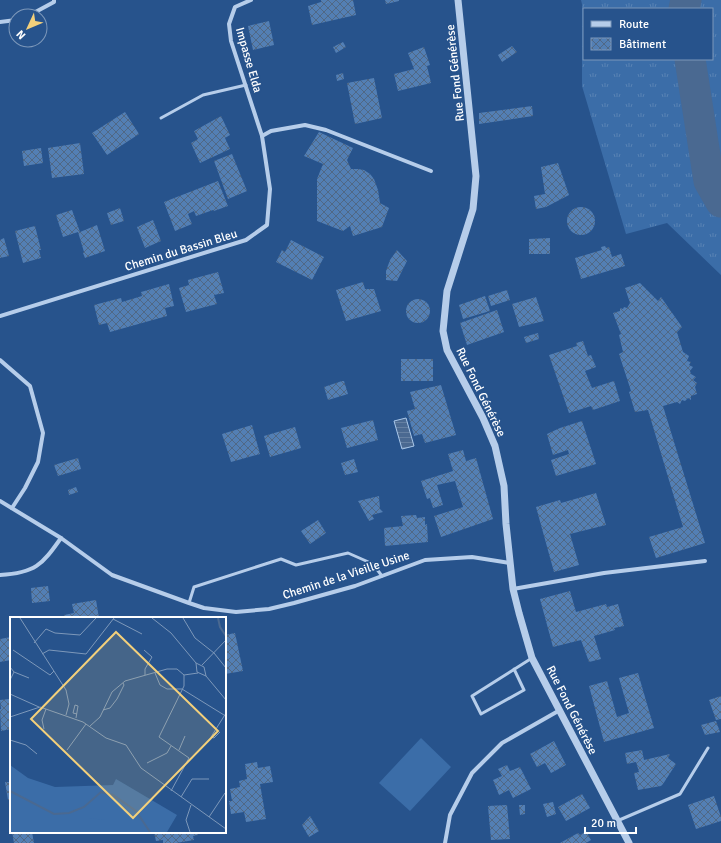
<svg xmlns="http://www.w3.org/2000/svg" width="721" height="843" font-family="Signika,sans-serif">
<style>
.grass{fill:url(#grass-tufts);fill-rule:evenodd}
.garden{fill:#3b6da8}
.water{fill:url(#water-rules);stroke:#aac8ea}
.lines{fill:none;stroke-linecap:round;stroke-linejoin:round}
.river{stroke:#4a6991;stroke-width:31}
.building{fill:url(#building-cross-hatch)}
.service{stroke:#b6cdea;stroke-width:3}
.minor{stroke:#b6cdea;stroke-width:4}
.tertiary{stroke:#b6cdea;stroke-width:7}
.labels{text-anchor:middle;stroke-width:3.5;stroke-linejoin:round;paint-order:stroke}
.street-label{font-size:12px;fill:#fff;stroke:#27538c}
.inset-river{fill:none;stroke:#4a6991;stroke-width:2}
.inset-road{fill:none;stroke:#7d98ba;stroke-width:1}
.view{fill:#f3d07b;fill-opacity:0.15;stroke:#f3d07b;stroke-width:2}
.inset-edge{fill:none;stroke:#fff;stroke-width:2}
</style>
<defs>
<pattern id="grass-tufts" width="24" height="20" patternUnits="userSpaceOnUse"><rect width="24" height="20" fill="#3b6da8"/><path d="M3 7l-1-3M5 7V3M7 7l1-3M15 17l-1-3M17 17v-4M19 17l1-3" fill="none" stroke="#5883b5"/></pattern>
<pattern id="water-rules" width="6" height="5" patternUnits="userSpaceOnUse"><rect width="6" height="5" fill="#4a6991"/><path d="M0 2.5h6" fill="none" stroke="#6580a2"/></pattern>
<pattern id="building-cross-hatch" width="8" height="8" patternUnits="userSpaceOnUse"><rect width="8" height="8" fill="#537fb4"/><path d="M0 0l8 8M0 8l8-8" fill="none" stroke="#506885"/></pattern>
</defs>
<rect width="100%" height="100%" fill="#27538c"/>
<path class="grass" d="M581,0H721V275L667,223L626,234L582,86V4ZM584,9H712V59H584Z"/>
<polygon class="garden" points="421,738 451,767 410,811 379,783"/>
<polygon class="water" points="406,418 414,446 402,449 394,421"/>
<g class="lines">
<g class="river">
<polyline points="684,9 686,0"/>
<polyline points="690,59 709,181 721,202"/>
</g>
</g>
<g class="building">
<polygon points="321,0 353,0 356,15 312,25 308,6 321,2"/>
<polygon points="385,0 399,0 399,1 386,4"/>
<polygon points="269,21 274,45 253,50 248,26"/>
<polygon points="343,42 346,47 336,53 333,47"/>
<polygon points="512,46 517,52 502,62 498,55"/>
<polygon points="424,47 430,65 427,66 431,83 398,91 394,74 414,69 408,53"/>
<polygon points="343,73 344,79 337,81 336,75"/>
<polygon points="374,78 382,118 355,124 347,83"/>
<polygon points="532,106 533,116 479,124 479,113"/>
<polygon points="125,112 139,134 107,155 92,133"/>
<polygon points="221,116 230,135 225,138 230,149 200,163 191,143 198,139 194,131"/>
<polygon points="319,132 353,148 347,160 351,169 358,169 364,170 370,174 374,179 378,190 380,203 389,208 382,227 353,236 350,226 343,231 317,221 317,179 323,164 304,156"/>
<polygon points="80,143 84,174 52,178 48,148"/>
<polygon points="41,148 43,163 24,166 22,151"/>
<polygon points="232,154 247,191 228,199 214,161"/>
<polygon points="558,163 569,195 546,207 536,209 534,196 545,194 541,167"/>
<polygon points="218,181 228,206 214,211 213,210 196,216 194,211 188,214 192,224 175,231 164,202"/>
<circle cx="581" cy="221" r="14"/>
<polygon points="120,208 124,221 111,225 107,213"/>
<polygon points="72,210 80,232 97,225 105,251 85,258 83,253 84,252 78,232 63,237 56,215"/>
<polygon points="153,220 161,241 145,248 137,227"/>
<polygon points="35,226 41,250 39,250 41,258 23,263 15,231"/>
<polygon points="4,238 9,256 0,258 0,240"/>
<polygon points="550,238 550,254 529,254 529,239"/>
<polygon points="291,240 324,257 312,280 276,262 282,250 285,252"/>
<polygon points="605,246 606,248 609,247 612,257 621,254 625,266 581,279 575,258 602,250 601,247"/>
<polygon points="397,250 407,261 397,281 386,280 386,271 390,260"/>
<polygon points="218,272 224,293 214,295 217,304 186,312 179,288 189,285 188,280"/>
<polygon points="363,282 365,289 374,289 381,311 346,321 336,290"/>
<polygon points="640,283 658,301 661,297 682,327 677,332 683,352 689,356 687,361 691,362 689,365 693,367 690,371 691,374 696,377 693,380 697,383 695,387 697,394 691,396 691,400 688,398 685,401 682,400 680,404 677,402 663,406 705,543 656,558 649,537 683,527 648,410 635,412 629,392 631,391 619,354 623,352 619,335 621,334 613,313 620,311 620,308 623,309 624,307 627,308 630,303 625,288"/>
<polygon points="169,284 174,306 165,308 167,316 110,332 107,323 99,325 94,305 121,298 122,302 142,296 141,292"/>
<polygon points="507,290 510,300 491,306 488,296"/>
<polygon points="485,296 490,311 463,319 459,305"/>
<polygon points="536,297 544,321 519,327 512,304"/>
<circle cx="418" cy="311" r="12"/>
<polygon points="497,310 504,332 467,345 460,323"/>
<polygon points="538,333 539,339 526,343 524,337"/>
<polygon points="583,341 588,356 591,355 596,367 585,371 592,388 614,381 620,401 593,410 591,406 569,413 549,355 577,346 576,343"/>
<rect x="401" y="359" width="32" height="22"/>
<polygon points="342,381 344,381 348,394 328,400 324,387"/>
<polygon points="441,385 456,435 425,443 422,434 414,436 407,411 415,409 410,392"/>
<polygon points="373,420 378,440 347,448 341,428"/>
<polygon points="582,421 596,464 556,476 551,460 569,454 568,450 553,455 547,434 560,428"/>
<polygon points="252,425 260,454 231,462 222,434"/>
<polygon points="295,427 301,448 270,457 264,436"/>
<polygon points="463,450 466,461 476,458 493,519 441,537 434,516 463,507 455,481 437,485 443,505 433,508 430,498 427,499 421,481 453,471 448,454"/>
<polygon points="78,458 81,469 58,476 54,465"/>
<polygon points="354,459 358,472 345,475 341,463"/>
<polygon points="76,487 78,492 69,495 68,490"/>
<polygon points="596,493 606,525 570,534 579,565 554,572 536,507 560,500 561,503"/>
<polygon points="379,496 380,509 383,512 372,515 374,519 369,521 358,501"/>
<polygon points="416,515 417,518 425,517 425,525 427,524 428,542 385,546 384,528 403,526 401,516"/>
<polygon points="318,520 326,533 310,544 301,531"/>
<polygon points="48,586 50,601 32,603 31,588"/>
<polygon points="570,591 576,612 606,604 607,607 618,604 624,626 614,628 615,630 594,636 601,659 589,662 581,640 553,647 540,599"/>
<polygon points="96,600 99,618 64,618 64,615 74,613 72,604"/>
<polygon points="235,633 243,671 225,674 225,635"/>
<polygon points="11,637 11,660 0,662 0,639"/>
<polygon points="638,673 654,728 604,742 589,686 607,681 617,717 629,713 619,678"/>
<polygon points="721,696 721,719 716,720 709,700"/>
<polygon points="9,699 10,701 11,701 11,729 1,731 0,709 1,709 0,700"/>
<polygon points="716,721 720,732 705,735 701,725"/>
<polygon points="554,741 566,765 551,773 545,763 537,767 530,754"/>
<polygon points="642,750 644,760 670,754 668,758 676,764 663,784 661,786 638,790 634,773 639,772 636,762 627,764 625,753"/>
<polygon points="257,762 258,768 270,766 273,782 260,784 266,819 246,822 244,812 231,814 229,801 232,801 230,789 240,787 239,781 247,779 245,764"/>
<polygon points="507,765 510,771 520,767 531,789 513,798 509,790 499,795 493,780 502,776 498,769"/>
<polygon points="5,782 11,782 11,800 8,800"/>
<polygon points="582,794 590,808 566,821 558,807"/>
<polygon points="714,796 721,817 721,821 696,829 688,805"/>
<polygon points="553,802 556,814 547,817 543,804"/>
<polygon points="507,805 510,839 491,840 488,806"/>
<polygon points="519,805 525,805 525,814 520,815"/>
<polygon points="310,816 319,831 309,837 302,825"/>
<polygon points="586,831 591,840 586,843 560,843 578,833 580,835"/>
<polygon points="12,832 32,832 34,843 14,843"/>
<polygon points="154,832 198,832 198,835 193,836 194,840 176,843 163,843 163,840 156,841"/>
</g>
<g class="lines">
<g class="service">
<polyline points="161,118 203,95 246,85"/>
<polyline points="189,603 194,587 281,559 296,565 348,553 373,564 382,576"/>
<polyline points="514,669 524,690 481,714 472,696 532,658"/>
<polyline points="617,821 680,794 708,748"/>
</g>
<g class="minor">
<polyline points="28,16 54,2 54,0"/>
<polyline points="0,22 16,20"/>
<polyline points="262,136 271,131 305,125 326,130 431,171"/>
<polyline points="0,316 246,240 267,225 270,189 262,136 231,41 229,24 235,7 251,0"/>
<polyline points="0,360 30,386 43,433 38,462 25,488 12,508"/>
<polyline points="0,501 61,538 112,575 189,603 204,608 236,612 269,609 294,603 355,586 425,560 472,557 510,563"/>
<path d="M0,575C35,573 42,565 61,538"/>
<polyline points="513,589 604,573 705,561"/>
<polyline points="445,843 450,815 472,773 502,743 560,710"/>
</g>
<polyline class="tertiary" points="458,0 476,176 473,209 447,291 443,331 447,350 483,418 495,446 504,486 506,524 513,589 519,613 532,658 629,843"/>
</g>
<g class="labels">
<g class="street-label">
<text transform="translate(249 60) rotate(74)" y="4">Impasse Elda</text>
<text transform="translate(455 73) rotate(-96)" y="4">Rue Fond Générèse</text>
<text transform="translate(181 250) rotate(-17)" y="4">Chemin du Bassin Bleu</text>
<text transform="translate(481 392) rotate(64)" y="4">Rue Fond Générèse</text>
<text transform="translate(346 575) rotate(-18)" y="4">Chemin de la Vieille Usine</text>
<text transform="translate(572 710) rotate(63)" y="4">Rue Fond Générèse</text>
</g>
</g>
<g transform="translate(10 617)">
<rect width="216" height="216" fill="#27538c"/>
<path d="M0,148L18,161L45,170L103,168L106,162L167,198L157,215H0Z" fill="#3b6da8"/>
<path d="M79,201L95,203L113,215H69V209Z" fill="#3b6da8"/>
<path class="inset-river" d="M208,1L210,10L216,19M0,174L44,197L59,196L74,190L91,175L103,178L126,194L140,215"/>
<path class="inset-road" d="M10,1L56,73L59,87L56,98M142,1L161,16L186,46L194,50L196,59M173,1L185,21L204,36L216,51M103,2L132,17M24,26L36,12L45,16L70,18L86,1M3,33L40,58L44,54M134,33L142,40L135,52V58M32,37L39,33L76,37L104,1M186,46L187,55L196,59L216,83M192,48L216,23M0,50L4,55L0,63M4,55L19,61M145,56L150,68L157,72H172L214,98M0,77L29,90M93,93L100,91L107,82L114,68L113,66M0,100L30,90L73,105L96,121L116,128L131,151L216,212M66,101L68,89L65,88L63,96L67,97M80,109L90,100L102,75L115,64L157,52H167L174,58L188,56M34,112L32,103L36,92M210,115L204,121L201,120L216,96M0,123L16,128L27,137M57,133L76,107M169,133L175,119M137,146L157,136L161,129M161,174L179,141L149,120L174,69V58M171,180L182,162H199M199,200L215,176M180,215L176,203L181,188"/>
<path class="view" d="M106,15L208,114L123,201L21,102Z"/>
<rect width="216" height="216" class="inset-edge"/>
</g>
<rect x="583" y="8" width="130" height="52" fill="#27538c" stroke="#7d98ba"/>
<rect x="591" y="21" width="20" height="6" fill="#b6cdea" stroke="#7d98ba"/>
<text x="619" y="28" font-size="12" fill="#ffffff">Route</text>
<rect x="591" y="38" width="20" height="12" fill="url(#building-cross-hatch)" stroke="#7d98ba"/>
<text x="619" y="48" font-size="12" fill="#ffffff">Bâtiment</text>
<g transform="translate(28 28) rotate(226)"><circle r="19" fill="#27538c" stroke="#7d98ba"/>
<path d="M0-3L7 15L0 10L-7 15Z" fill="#f3d07b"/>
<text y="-6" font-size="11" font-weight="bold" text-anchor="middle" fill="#ffffff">N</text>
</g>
<path d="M585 827v6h51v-6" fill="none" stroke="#ffffff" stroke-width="2"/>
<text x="591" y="827" font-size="12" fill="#ffffff" stroke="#27538c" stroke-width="3" paint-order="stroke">20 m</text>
</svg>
